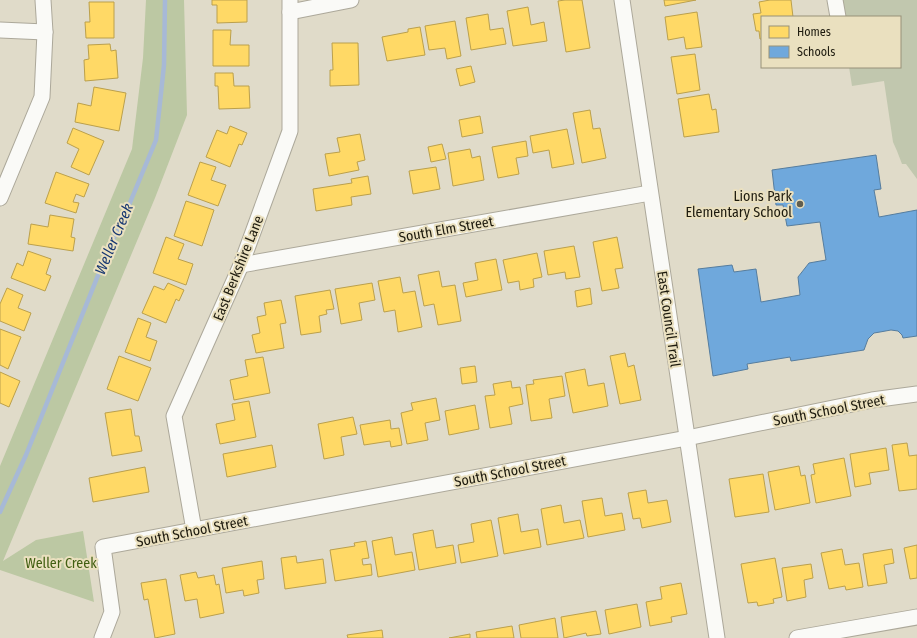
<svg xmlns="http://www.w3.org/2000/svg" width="917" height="638" font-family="'Fira Sans Condensed',sans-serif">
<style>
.green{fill:#c1c7ae}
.forest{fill:#bcc8a3}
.homes{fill:#ffd966;stroke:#bba04c}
.schools{fill:#6fa8dc;stroke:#567d9e}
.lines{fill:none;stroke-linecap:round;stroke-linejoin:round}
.stream{stroke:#a7b9d6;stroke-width:4.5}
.minor-casing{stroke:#aca89a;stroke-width:17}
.minor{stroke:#fafaf7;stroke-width:15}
.poi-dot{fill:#615e4f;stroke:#eae0bf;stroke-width:1.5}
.labels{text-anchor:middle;stroke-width:4;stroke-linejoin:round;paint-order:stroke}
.poi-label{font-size:14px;fill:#1d1a0e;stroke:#eae0bf;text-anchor:end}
.street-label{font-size:14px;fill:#1d1a0e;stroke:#eae0bf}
.park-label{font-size:14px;fill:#415f12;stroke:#eae0bf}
.water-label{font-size:15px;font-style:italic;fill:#173771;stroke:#eae0bf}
</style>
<rect width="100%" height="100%" fill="#e0dbc9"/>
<polygon class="green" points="840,0 917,0 917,179 906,164 902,164 897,151 893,142 884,81 852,86 849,67 900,67 900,17 842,17"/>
<polygon class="forest" points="146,0 184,0 187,115 155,198 3,561 36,540 83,531 94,602 0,570 0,466 132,149 143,58"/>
<g class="homes">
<polygon points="212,0 247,0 247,22 217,23 217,5 212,5"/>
<polygon points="565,0 582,0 590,48 566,52 558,1"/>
<polygon points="664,0 696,0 665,6"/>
<polygon points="770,0 791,0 793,17 762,17 762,39 760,39 759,31 756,31 753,14 761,13 759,2"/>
<polygon points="89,2 114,2 114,38 86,38 85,22 90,22"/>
<polygon points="528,7 531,25 544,22 547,41 513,46 507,11"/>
<polygon points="697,12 702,47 686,49 684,37 668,40 665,17"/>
<polygon points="488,14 490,30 503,28 506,44 471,50 466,18"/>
<polygon points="455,21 461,56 447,59 445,48 429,50 425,26"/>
<polygon points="420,27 425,55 387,61 382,37 408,32 408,29"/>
<polygon points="213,30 231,30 230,45 249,45 249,66 213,66"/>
<polygon points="332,43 358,43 359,85 330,86 330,70 333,70"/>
<polygon points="110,44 111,51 116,50 118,78 85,81 84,60 89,59 88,45"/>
<polygon points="695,54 700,90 677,94 671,57"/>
<polygon points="471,66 475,82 460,86 456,69"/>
<polygon points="215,73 233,73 234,86 249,86 250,108 219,109 218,86 215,86"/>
<polygon points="94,87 126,93 119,131 75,122 78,103 91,106"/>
<polygon points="709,94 712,110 716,109 719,132 684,137 678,99"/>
<polygon points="590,110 593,129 600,128 606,158 582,163 573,113"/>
<polygon points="480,116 483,133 462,137 459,120"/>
<polygon points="230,126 247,133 242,145 239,144 230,167 206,157 217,130 227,134"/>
<polygon points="73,128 104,141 89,175 71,167 79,149 67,143"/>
<polygon points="567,129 574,164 552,168 549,150 533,153 530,136"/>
<polygon points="360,134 365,160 357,162 359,170 329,176 325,154 340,152 337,138"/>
<polygon points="526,141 528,156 516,158 519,174 498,178 492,147"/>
<polygon points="442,144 446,159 431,162 428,147"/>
<polygon points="470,149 472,158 480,156 484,180 453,186 448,153"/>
<polygon points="200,162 216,167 211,180 226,185 218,206 188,195"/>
<polygon points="436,167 440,189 413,194 409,171"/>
<polygon points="56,172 89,184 84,197 76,194 73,202 79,203 76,213 45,203"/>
<polygon points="368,176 371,194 351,197 352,205 316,211 313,189 352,183 351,179"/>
<polygon points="186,201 214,210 202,246 174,236"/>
<polygon points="50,215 74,219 71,237 75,238 73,251 28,244 31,224 48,227"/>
<polygon points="166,237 184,244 178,259 193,264 186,285 153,273"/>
<polygon points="617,237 623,268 615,269 619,288 602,291 593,242"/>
<polygon points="574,246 580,277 566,279 565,272 548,275 544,251"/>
<polygon points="28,251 51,259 46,274 51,276 45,291 11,278 17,263 23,266"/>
<polygon points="537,253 542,277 533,279 534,287 520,290 519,281 508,283 503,260"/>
<polygon points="496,259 502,290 466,297 463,283 478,280 475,263"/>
<polygon points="439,271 442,287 455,285 461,321 438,325 434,304 424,306 418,275"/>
<polygon points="400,277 403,293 415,291 422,327 398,332 395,310 384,312 378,281"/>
<polygon points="168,283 184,290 179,301 176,299 166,323 142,313 154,286 164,290"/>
<polygon points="372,283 375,300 359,303 362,320 341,324 335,289"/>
<polygon points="7,288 23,295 18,308 31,313 24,331 0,321 0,304"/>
<polygon points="590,288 592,304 577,307 575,291"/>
<polygon points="330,290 334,309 326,310 327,314 319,316 321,332 301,335 295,296"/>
<polygon points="281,300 286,323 280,324 284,348 256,353 252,335 260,333 257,317 266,315 264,303"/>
<polygon points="138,318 151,323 146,337 157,341 150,361 125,352"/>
<polygon points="0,329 21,337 8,369 0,365"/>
<polygon points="625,353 628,367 634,365 641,400 620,404 610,356"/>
<polygon points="119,356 151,368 138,401 107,389"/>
<polygon points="263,357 270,393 234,400 230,380 248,376 245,360"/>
<polygon points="475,366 477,382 462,384 460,368"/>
<polygon points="585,369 588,386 604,383 608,406 573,413 565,373"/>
<polygon points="0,372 20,381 9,407 0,403"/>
<polygon points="562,376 565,396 549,399 552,418 531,421 526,385 534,384 533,380"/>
<polygon points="511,381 512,388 520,387 523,404 509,407 512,424 490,428 485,396 495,395 493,384"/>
<polygon points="436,398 440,420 425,423 428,440 407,444 401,413 413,410 411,403"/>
<polygon points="249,401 256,437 220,444 216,424 235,420 232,404"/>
<polygon points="475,405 479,429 449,435 445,411"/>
<polygon points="131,409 135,436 139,436 142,451 112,456 105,413"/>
<polygon points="353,417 357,434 341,437 344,455 324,459 318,424"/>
<polygon points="390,420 391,429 399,428 402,445 391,447 390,441 364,445 360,425"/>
<polygon points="907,443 909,456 917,455 917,489 899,491 892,445"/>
<polygon points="272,445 276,467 227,477 223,454"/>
<polygon points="886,448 889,470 869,473 871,484 855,487 850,454"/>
<polygon points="844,458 851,496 816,503 811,475 815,474 813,464"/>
<polygon points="799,466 801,476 805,475 810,503 775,510 768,472"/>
<polygon points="145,467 149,492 93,502 89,478"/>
<polygon points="763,474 769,512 735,517 729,479"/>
<polygon points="646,490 648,503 667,500 671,522 642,528 640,518 633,519 628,493"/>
<polygon points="602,498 605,516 622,513 625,530 588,537 582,501"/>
<polygon points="561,505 564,523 580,520 584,538 547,545 541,509"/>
<polygon points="518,514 521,532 538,529 541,547 504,554 498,518"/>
<polygon points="491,520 498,556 461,563 458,545 474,542 471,524"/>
<polygon points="433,530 436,548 453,545 456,563 419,570 413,534"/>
<polygon points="392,537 395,555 412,552 415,570 378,577 372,541"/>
<polygon points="366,541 369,558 362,559 363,565 371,564 372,575 335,581 330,550 355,546 354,543"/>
<polygon points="917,545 917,578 910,579 904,548"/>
<polygon points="842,549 845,565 859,563 863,587 846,590 845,586 829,589 821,553"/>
<polygon points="892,549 894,563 884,565 887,583 868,586 863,554"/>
<polygon points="296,556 297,563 323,559 326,583 285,589 281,558"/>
<polygon points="775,558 782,597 773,599 774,603 758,606 757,602 748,603 741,564"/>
<polygon points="262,561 264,579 257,580 259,593 244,596 243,590 226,593 222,568"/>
<polygon points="811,564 813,578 804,580 806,597 787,601 782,568"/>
<polygon points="196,572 198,578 214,575 216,585 219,584 224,613 200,618 197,599 185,601 180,575"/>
<polygon points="166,579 175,634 155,638 148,599 144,600 141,583"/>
<polygon points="681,583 687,614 671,617 672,622 650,626 646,602 662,599 660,587"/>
<polygon points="637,604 641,627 609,634 605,610"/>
<polygon points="596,611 601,634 587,636 586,633 564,638 561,617"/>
<polygon points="555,618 558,638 521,638 519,625"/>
<polygon points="512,626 514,638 477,638 476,632"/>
<polygon points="382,630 383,638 348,638 347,635"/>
<polygon points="470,634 470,638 449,638"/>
</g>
<polygon class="schools" points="876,155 881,189 874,190 879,217 917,210 917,336 903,338 902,335 898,331 891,330 880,332 874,333 868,339 864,350 791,361 790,357 747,364 748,369 713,376 698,269 732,265 734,272 756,269 761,302 800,295 798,277 809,263 826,260 820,222 787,226 783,205 776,205 772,170"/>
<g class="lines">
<polyline class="stream" points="0,512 26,455 109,248 129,205 156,140 164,65 165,0"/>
<defs>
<g id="minor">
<polyline points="622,0 717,638"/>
<polyline points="835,0 838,17"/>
<polyline points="290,12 351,0"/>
<polyline points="0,30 45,32"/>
<polyline points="0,198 42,97 45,32 43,0"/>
<polyline points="241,265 650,193"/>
<polyline points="194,530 174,416 241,265 290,131 290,0"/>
<polyline points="102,638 112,612 103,547 687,438 872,400 917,394"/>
<polyline points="797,638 917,617"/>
</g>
</defs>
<use href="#minor" class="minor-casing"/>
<use href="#minor" class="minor"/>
</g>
<circle class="poi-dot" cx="800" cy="204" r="4"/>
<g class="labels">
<g class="poi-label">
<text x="792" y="201">Lions Park<tspan x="792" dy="16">Elementary School</tspan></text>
</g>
<g class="street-label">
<text transform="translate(446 229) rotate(-10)" y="5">South Elm Street</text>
<text transform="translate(238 268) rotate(-68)" y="5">East Berkshire Lane</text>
<text transform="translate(669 319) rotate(82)" y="5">East Council Trail</text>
<text transform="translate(829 410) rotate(-11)" y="5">South School Street</text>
<text transform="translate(510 471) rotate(-11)" y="5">South School Street</text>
<text transform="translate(192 531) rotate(-11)" y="5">South School Street</text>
</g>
<g class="park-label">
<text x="61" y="568">Weller Creek</text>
</g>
<g class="water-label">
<text transform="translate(114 239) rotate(-67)" y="5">Weller Creek</text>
</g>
</g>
<rect x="761" y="16" width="140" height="52" fill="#eae0bf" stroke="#989178"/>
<rect x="769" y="26" width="20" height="12" fill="#ffd966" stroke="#989178"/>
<text x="797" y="36" font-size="12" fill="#1d1a0e">Homes</text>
<rect x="769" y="46" width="20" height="12" fill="#6fa8dc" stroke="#989178"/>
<text x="797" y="56" font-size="12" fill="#1d1a0e">Schools</text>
</svg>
